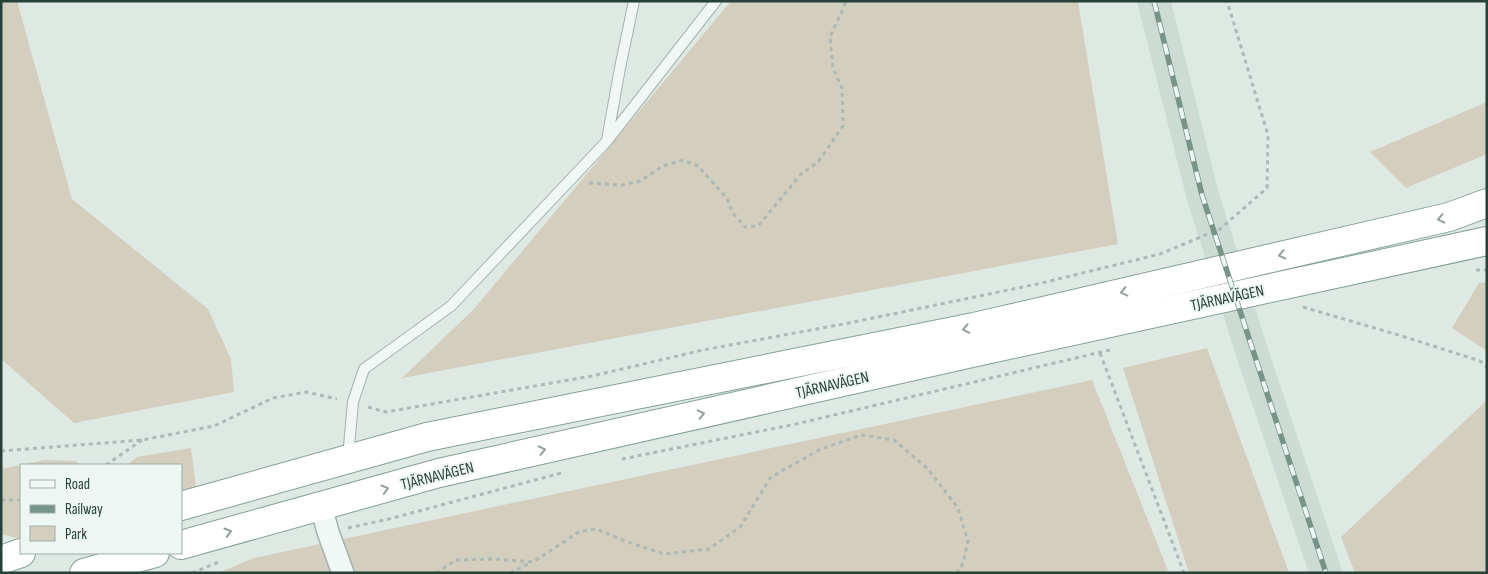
<svg xmlns="http://www.w3.org/2000/svg" width="1488" height="574" font-family="'Sofia Sans Condensed',sans-serif">
<style>
.built{fill:#ccdbd4}
.green{fill:#d4cebe}
.lines{fill:none;stroke-linecap:round;stroke-linejoin:round}
.lane-casing{stroke:#a3b3ad;stroke-width:12}
.street-casing{stroke:#a3b3ad;stroke-width:24}
.highway-casing{stroke:#84a195;stroke-width:30}
.path{stroke:#acb9b4;stroke-width:3;stroke-dasharray:4 4;stroke-linecap:butt}
.lane{stroke:#f1f7f5;stroke-width:10}
.street{stroke:#f1f7f5;stroke-width:21}
.highway{stroke:#fff;stroke-width:28}
.rail-casing{stroke:#769488;stroke-width:5.5}
.rail{stroke:#edf6f2;stroke-width:4;stroke-dasharray:11;stroke-linecap:butt}
.oneway{stroke:#92a09b}
.labels{text-anchor:middle;stroke-width:4;stroke-linejoin:round;paint-order:stroke}
.street-label{font-size:16px;fill:#264137;stroke:#edf6f2}
</style>
<rect width="100%" height="100%" fill="#dee9e4"/>
<polygon class="built" points="1137,1 1171,1 1218,190 1269,352 1343,573 1309,573 1238,362 1187,200"/>
<g class="green">
<polygon points="1,1 17,1 72,199 208,309 231,359 234,392 74,423 1,359"/>
<polygon points="731,1 1078,1 1118,244 402,378 474,309"/>
<polygon points="1487,102 1487,154 1406,188 1370,152"/>
<polygon points="1487,282 1487,351 1452,328 1479,283"/>
<polygon points="1207,348 1289,573 1189,573 1123,368"/>
<polygon points="1092,380 1169,573 218,573 254,558"/>
<polygon points="1485,402 1487,404 1487,573 1355,573 1341,537"/>
<polygon points="191,448 196,487 181,491 181,465 127,465 137,457"/>
<polygon points="44,460 75,461 81,465 21,465 21,539 1,534 1,469"/>
</g>
<g class="lines">
<defs>
<g id="lane">
<polyline points="607,140 620,68 634,1"/>
<polyline points="348,457 353,402 364,369 451,306 607,141 716,1"/>
</g>
<polyline id="street" points="321,506 328,532 343,573"/>
<g id="highway">
<polyline points="181,506 427,437 974,327 1449,217 1487,203"/>
<polyline points="181,545 439,473 976,352 1487,241"/>
<polyline points="1,560 21,553"/>
<polyline points="84,573 155,553"/>
</g>
</defs>
<use href="#lane" class="lane-casing"/>
<use href="#street" class="street-casing"/>
<use href="#highway" class="highway-casing"/>
<g class="path">
<polyline points="589,183 622,185 640,181 663,166 683,160 698,166 727,198 732,212 745,227 758,226 801,174 818,162 843,126 842,88 833,68 830,37 844,7 845,1"/>
<polyline points="1476,270 1487,270"/>
<polyline points="1303,307 1402,336 1480,361 1487,367"/>
<polyline points="1100,353 1184,573"/>
<polyline points="368,407 386,412 592,376 703,350 849,323 1042,283 1160,254 1220,229 1267,188 1268,135 1227,1"/>
<polyline points="1,451 142,440 214,426 273,398 306,392 337,399"/>
<polyline points="622,459 796,424 1114,349"/>
<polyline points="106,465 142,440"/>
<polyline points="1,500 21,500"/>
<polyline points="348,528 389,519 565,472"/>
<polyline points="192,573 219,562"/>
<polyline points="436,573 456,560 495,559 533,562 579,532 596,529 625,541 664,554 709,549 740,527 771,477 821,449 861,435 894,440 928,469 958,508 968,541 963,563 957,573"/>
<polyline points="510,573 532,562"/>
</g>
<use href="#lane" class="lane"/>
<use href="#street" class="street"/>
<use href="#highway" class="highway"/>
<defs>
<polyline id="rail" points="1154,1 1202,195 1326,573"/>
</defs>
<use href="#rail" class="rail-casing"/>
<use href="#rail" class="rail"/>
</g>
<defs><path id="oneway-chevron" d="M-2-3.5L2.5 0L-2 3.5" fill="none" stroke-width="1.6" stroke-linecap="round" stroke-linejoin="round" transform="scale(1.25)"/></defs>
<g class="oneway">
<use href="#oneway-chevron" transform="translate(1441 219) rotate(167)"/>
<use href="#oneway-chevron" transform="translate(1282 255) rotate(167)"/>
<use href="#oneway-chevron" transform="translate(1124 292) rotate(167)"/>
<use href="#oneway-chevron" transform="translate(966 329) rotate(169)"/>
<use href="#oneway-chevron" transform="translate(701 414) rotate(-13)"/>
<use href="#oneway-chevron" transform="translate(542 450) rotate(-13)"/>
<use href="#oneway-chevron" transform="translate(385 489) rotate(-16)"/>
<use href="#oneway-chevron" transform="translate(228 532) rotate(-16)"/>
</g>
<g class="labels">
<g class="street-label">
<text transform="translate(1227 297) rotate(-12)" y="6">TJÄRNAVÄGEN</text>
<text transform="translate(832 384) rotate(-13)" y="6">TJÄRNAVÄGEN</text>
<text transform="translate(437 475) rotate(-14)" y="6">TJÄRNAVÄGEN</text>
</g>
</g>
<rect width="1488" height="574" fill="none" stroke="#264137" stroke-width="5"/>
<rect x="20" y="464" width="162" height="90" fill="#edf6f2" stroke="#9daea7"/>
<rect x="30" y="480" width="25" height="8" fill="#f1f7f5" stroke="#9daea7"/>
<text x="65" y="489" font-size="15" fill="#264137">Road</text>
<rect x="30" y="505" width="25" height="8" fill="#769488" stroke="#9daea7"/>
<text x="65" y="514" font-size="15" fill="#264137">Railway</text>
<rect x="30" y="526" width="25" height="15" fill="#d4cebe" stroke="#9daea7"/>
<text x="65" y="539" font-size="15" fill="#264137">Park</text>
</svg>
